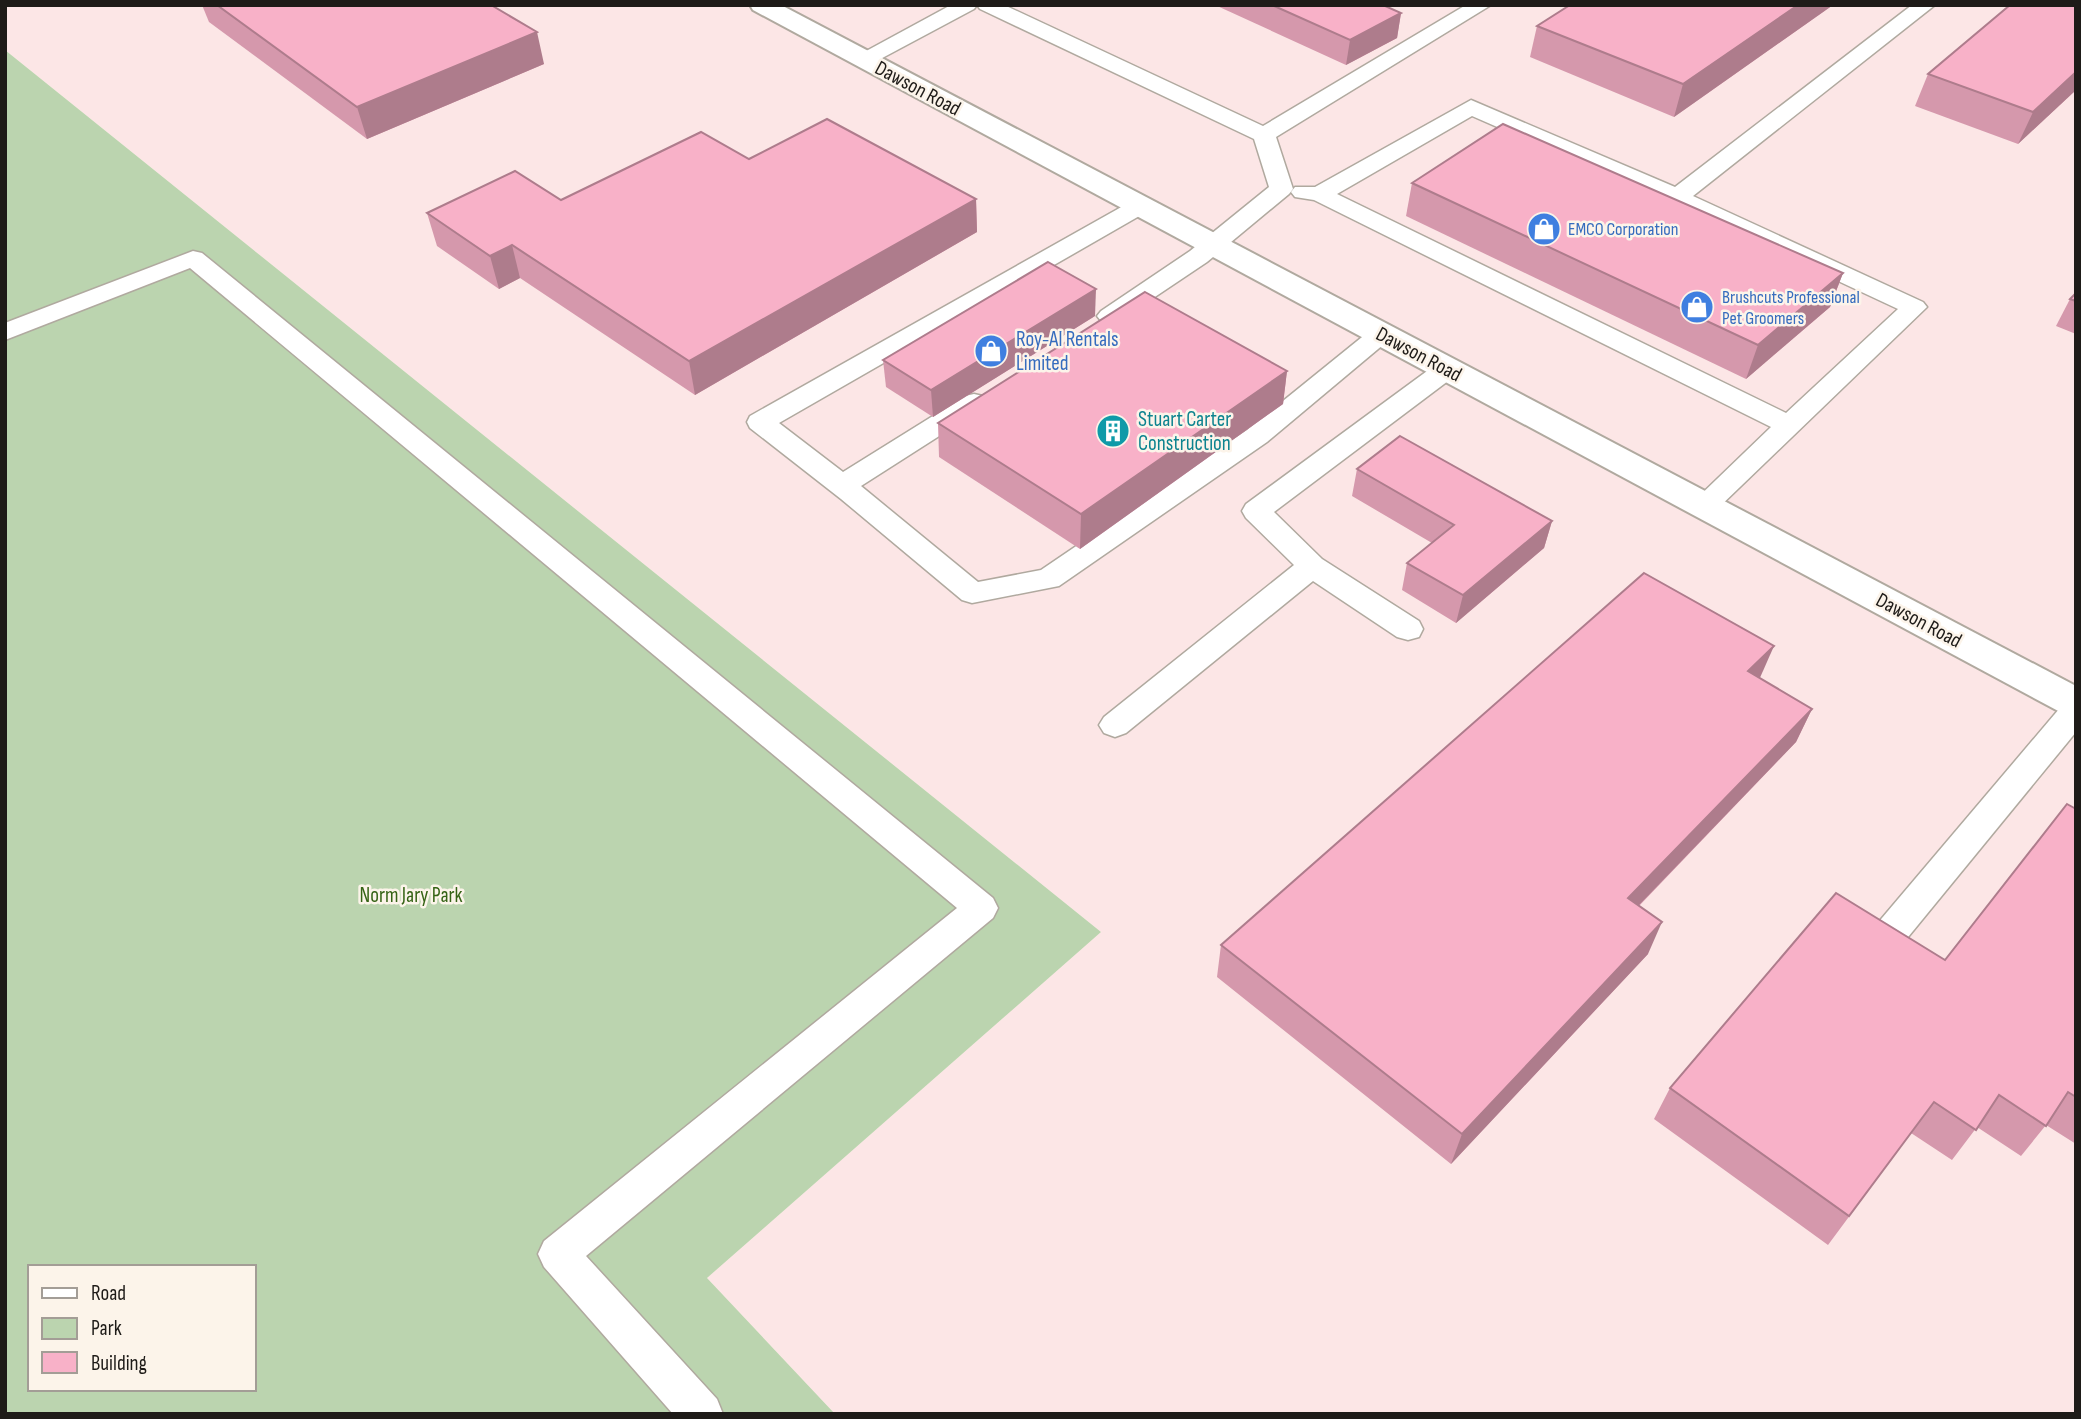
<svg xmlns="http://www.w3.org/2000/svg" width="2081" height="1419" font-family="'Sofia Sans Condensed',sans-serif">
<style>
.industrial{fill:#fce6e6}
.green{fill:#bbd4af;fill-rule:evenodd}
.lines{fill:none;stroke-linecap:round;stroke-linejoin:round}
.lane-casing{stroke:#b0a99f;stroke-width:3}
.street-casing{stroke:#b0a99f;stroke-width:4}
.lane{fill:#fff;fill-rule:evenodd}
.street{fill:#fff;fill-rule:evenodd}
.wall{fill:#d598ac}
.shaded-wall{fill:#ae7c8c}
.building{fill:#f8b1c8;stroke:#ae7c8c;stroke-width:2}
.labels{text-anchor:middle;stroke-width:5;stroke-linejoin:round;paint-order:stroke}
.far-shop-label{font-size:18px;fill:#366cbe;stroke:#fcf4ea;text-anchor:start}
.street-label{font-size:21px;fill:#1e1b18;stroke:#fcf4ea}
.shop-label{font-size:21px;fill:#366cbe;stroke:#fcf4ea;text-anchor:start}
.culture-label{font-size:21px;fill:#0d838f;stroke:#fcf4ea;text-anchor:start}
.park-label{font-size:21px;fill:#356315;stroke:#fcf4ea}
</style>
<rect width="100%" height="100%" fill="#fcf4ea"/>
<polygon class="industrial" points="5,5 2076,5 2076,1414 835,1414 707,1278 1101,932 5,50"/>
<path class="green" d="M5,50L1101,932L707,1278L835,1414H5ZM30,1267H254V1389H30Z"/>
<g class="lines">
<defs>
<g id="lane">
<polygon points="951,5 977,5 974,9 871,64 857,64 853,60 857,56"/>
<polygon points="977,5 1004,5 1263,126 1466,5 1491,5 1276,137 1293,189 1289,194 1207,262 1119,321 1110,324 1101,321 1097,316 1101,311 1190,251 1269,187 1254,139 980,9"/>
<path d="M1912,5H1935L1693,196L1923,302L1927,307L1714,512L1704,514L1694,512L1690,505L1771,427L1314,200L1295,197L1291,192L1295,187H1315L1471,100L1675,187ZM1472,116L1669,202L1898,309L1786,413L1337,194Z"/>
<polygon points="1140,199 1148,201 1152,206 1148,211 779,423 843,472 965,396 974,394 983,396 987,402 983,408 861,486 978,582 1041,570 1247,430 1372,329 1381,326 1390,329 1394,334 1390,339 1267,442 1059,586 972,603 962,600 841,499 750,428 747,422 750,416 1132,201"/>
<polygon points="193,251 202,253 993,898 998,908 993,918 586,1256 717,1399 723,1414 673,1414 544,1267 538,1254 544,1241 957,908 190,268 5,340 5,323"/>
<polygon points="1447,361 1456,363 1460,369 1456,375 1274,512 1322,559 1419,621 1423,629 1419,637 1408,640 1397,637 1313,581 1126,733 1115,737 1104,733 1099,725 1104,717 1294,565 1246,518 1242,511 1246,504 1438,363"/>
<polygon points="2076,698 2076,732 1886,964 1873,969 1860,964 1855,954 1860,944 2065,702"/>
</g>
<polygon id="street" points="750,5 781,5 2076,686 2076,717 2062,713 753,10"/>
</defs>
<use href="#lane" class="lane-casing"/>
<use href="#street" class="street-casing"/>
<use href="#lane" class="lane"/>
<use href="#street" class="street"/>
</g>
<g class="wall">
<polygon points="202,5 491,5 544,64 367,139 209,22"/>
<polygon points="1215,5 1383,5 1401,13 1397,38 1346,65"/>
<polygon points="1833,5 1674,117 1530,57 1537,26"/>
<polygon points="1928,74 2076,90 2018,144 1915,106"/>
<polygon points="749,159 976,199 977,232 695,395 520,278 499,289 437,246 427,213 561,200"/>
<polygon points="1412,183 1843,273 1830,307 1746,379 1406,216"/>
<polygon points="2076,293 2076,334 2056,326 2070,299"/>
<polygon points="1095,316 933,417 886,387 883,360"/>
<polygon points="1287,371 1283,404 1080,549 939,457 938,423"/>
<polygon points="1357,469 1552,521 1544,548 1456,623 1402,590 1407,563 1432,543 1352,496"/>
<polygon points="1760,678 1812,709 1796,742 1639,906 1648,954 1451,1164 1217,977 1221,945"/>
<polygon points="2076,809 2076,1144 2046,1125 2021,1156 1977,1127 1952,1160 1911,1133 1828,1245 1654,1119 1670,1088 1945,960"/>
</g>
<g class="shaded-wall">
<polygon points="1798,5 1833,5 1674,117 1683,84"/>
<polygon points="1401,13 1397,38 1346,65 1350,40"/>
<polygon points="537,32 544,64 367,139 357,107"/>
<polygon points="2076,72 2076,90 2018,144 2033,112"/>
<polygon points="976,199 977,232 695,395 689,361"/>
<polygon points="512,245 520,278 499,289 490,256"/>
<polygon points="1843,273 1830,307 1746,379 1758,345"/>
<polygon points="1096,289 1095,316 933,417 931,390"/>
<polygon points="1287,371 1283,404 1080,549 1081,514"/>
<polygon points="1552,521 1544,548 1456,623 1463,595"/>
<polygon points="1774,646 1759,680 1748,671"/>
<polygon points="1812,709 1796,742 1614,931 1628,898"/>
<polygon points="1662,922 1648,954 1451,1164 1462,1134"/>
</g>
<g class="building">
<polygon points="217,5 491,5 537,32 357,107"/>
<polygon points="1272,5 1383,5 1401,13 1350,40"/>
<polygon points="1570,5 1798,5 1683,84 1537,26"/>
<polygon points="2010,5 2076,5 2076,72 2033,112 1928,74"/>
<polygon points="827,119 976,199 689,361 512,245 490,256 427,213 515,171 561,200 701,132 749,159"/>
<polygon points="1503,124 1843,273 1758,345 1412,183"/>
<polygon points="1048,262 1096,289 931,390 883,360"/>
<polygon points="1145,292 1287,371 1081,514 938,423"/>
<polygon points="2076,293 2076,301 2070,299"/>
<polygon points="1400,436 1552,521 1463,595 1407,563 1454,525 1357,469"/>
<polygon points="1644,573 1774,646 1748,671 1812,709 1628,898 1662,922 1462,1134 1221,945"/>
<polygon points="2067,804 2076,809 2076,1097 2068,1092 2046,1126 1999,1095 1976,1130 1934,1102 1849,1216 1670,1088 1836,893 1945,960"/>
</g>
<defs>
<symbol id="shop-disc" viewBox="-11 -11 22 22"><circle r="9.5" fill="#3f7fe0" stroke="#fcf4ea"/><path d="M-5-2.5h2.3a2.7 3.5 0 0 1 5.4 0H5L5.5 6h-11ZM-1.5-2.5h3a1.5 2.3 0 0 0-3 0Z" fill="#fff"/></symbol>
<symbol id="building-disc" viewBox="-11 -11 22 22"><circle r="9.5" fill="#0f9aa8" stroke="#fcf4ea"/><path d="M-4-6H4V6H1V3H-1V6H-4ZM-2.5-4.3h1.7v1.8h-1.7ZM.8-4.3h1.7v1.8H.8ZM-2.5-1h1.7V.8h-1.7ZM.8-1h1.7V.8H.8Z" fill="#fff"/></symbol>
</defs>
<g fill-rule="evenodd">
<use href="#shop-disc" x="1525" y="210" width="38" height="38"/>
<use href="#shop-disc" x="1678" y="288" width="38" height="38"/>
<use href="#shop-disc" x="972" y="332" width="38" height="38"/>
<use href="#building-disc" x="1094" y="412" width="38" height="38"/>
</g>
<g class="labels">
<g class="far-shop-label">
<text x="1568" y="235">EMCO Corporation</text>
<text x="1722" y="303">Brushcuts Professional<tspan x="1722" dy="21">Pet Groomers</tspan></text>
</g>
<g class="street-label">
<text transform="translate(918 88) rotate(28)" y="7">Dawson Road</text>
<text transform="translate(1419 354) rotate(28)" y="7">Dawson Road</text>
<text transform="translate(1919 620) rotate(28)" y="7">Dawson Road</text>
</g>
<g class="shop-label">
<text x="1016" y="346">Roy-Al Rentals<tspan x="1016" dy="24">Limited</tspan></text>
</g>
<g class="culture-label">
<text x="1138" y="426">Stuart Carter<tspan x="1138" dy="24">Construction</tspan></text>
</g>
<g class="park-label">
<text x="411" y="902">Norm Jary Park</text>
</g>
</g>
<rect width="2081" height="1419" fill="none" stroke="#1e1b18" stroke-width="14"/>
<rect x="28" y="1265" width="228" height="126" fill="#fcf4ea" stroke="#a39d96" stroke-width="2"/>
<rect x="42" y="1288" width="35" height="10" fill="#ffffff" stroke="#a39d96" stroke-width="2"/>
<text x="91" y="1300" font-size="21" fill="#1e1b18">Road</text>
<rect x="42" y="1318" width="35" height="21" fill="#bbd4af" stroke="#a39d96" stroke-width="2"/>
<text x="91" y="1335" font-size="21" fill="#1e1b18">Park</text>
<rect x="42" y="1352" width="35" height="21" fill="#f8b1c8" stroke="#a39d96" stroke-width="2"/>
<text x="91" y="1370" font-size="21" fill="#1e1b18">Building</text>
</svg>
